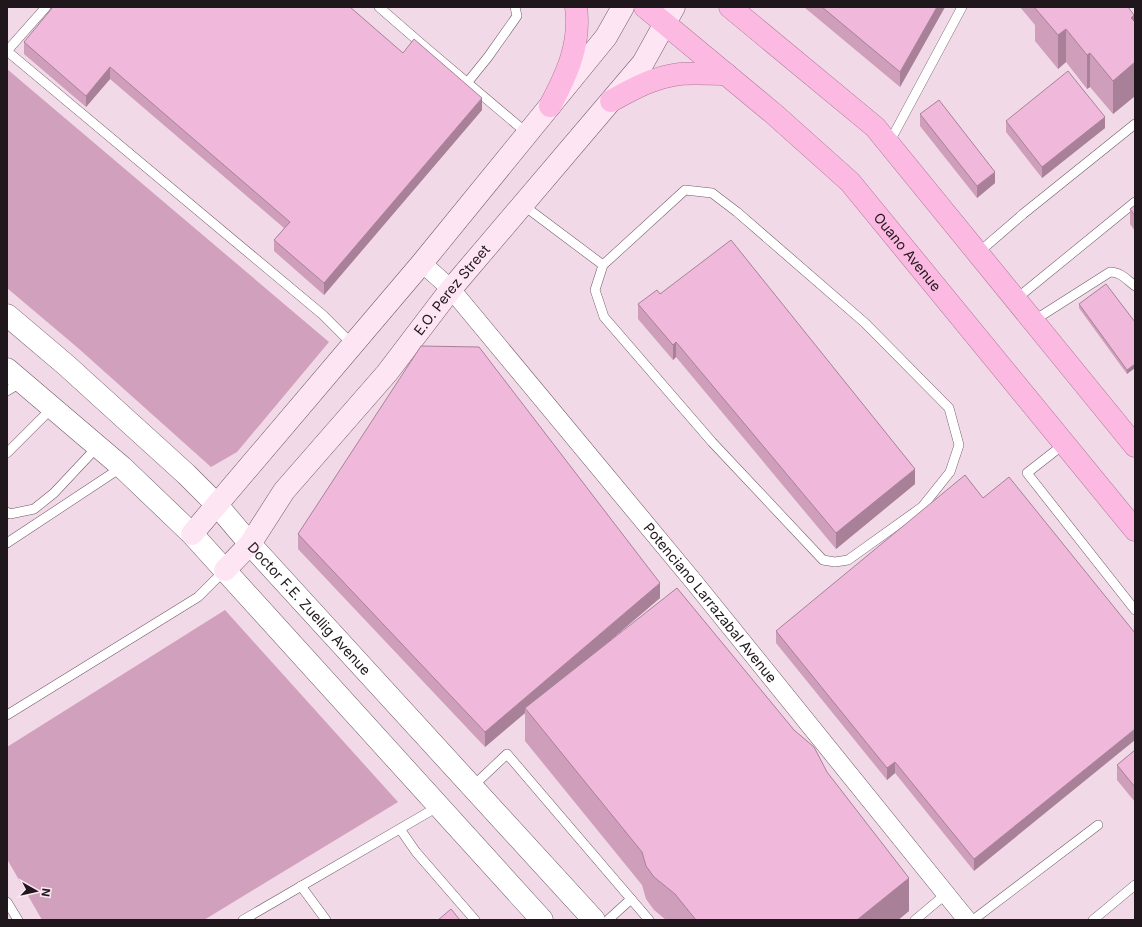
<svg xmlns="http://www.w3.org/2000/svg" width="1142" height="927" font-family="Inter,sans-serif">
<style>
.green{fill:#d1a0bd}
.lines{fill:none;stroke-linecap:round;stroke-linejoin:round}
.service-casing{stroke:#705b67;stroke-width:10}
.minor-casing{stroke:#705b67;stroke-width:19}
.tertiary-casing{stroke:#705b67;stroke-width:23}
.secondary-casing{stroke:#705b67;stroke-width:23}
.trunk-casing{stroke:#af7598;stroke-width:23}
.service{stroke:#fff;stroke-width:9}
.minor{stroke:#fff;stroke-width:18}
.tertiary{stroke:#fff;stroke-width:22}
.secondary{stroke:#fee5f4;stroke-width:22}
.trunk{stroke:#fcbae2;stroke-width:22}
.wall{fill:#ce9ebb}
.shaded-wall{fill:#a88199}
.building{fill:#f0b8da;stroke:#a88199}
.labels{text-anchor:middle;stroke-width:3.5;stroke-linejoin:round;paint-order:stroke}
.street-label{font-size:14px;fill:#1f171c;stroke:#fce8f3}
</style>
<rect width="100%" height="100%" fill="#f2d9e7"/>
<g class="green">
<polygon points="7,69 329,342 237,452 211,467 78,348 7,288"/>
<polygon points="225,610 398,802 204,920 42,920 7,859 7,747"/>
</g>
<g class="lines">
<defs>
<g id="service">
<polyline points="379,7 425,47 528,134"/>
<polyline points="7,51 323,315 353,345"/>
<polyline points="7,51 46,7"/>
<polyline points="467,83 488,57 517,16 515,7"/>
<polyline points="889,143 962,7"/>
<polyline points="523,205 603,265 685,190 712,193 737,212 865,323 949,408 959,445 950,472 922,507 848,560 835,562 823,560 712,442 604,317 595,290 603,265"/>
<polyline points="978,253 1023,214 1135,124"/>
<polyline points="1016,299 1135,202"/>
<path d="M1033,321L1110,272C1121,272 1127,280 1135,286"/>
<polyline points="7,391 22,382"/>
<polyline points="1064,444 1027,473 1135,610"/>
<polyline points="7,453 53,407"/>
<polyline points="7,512 10,514 34,509 54,493 98,446"/>
<polyline points="7,543 122,467"/>
<polyline points="7,715 198,597 225,570"/>
<polyline points="472,787 507,754 649,920"/>
<polyline points="400,829 416,852 475,920"/>
<polyline points="301,886 326,920"/>
<polyline points="7,902 18,920"/>
<polyline points="243,920 439,806"/>
<polyline points="608,920 631,899"/>
<polyline points="915,920 946,894"/>
<polyline points="973,920 1098,825"/>
<polyline points="1093,920 1135,885"/>
</g>
<g id="minor">
<path id="s1" d="M422,263L451,289L694,582L967,920"/>
</g>
<g id="tertiary">
<path id="s2" d="M7,315L66,365L186,474L217,505L250,544L594,920"/>
<polyline points="7,369 122,467 192,534 542,920"/>
</g>
<g id="secondary">
<polyline points="192,534 422,263 606,37 623,7"/>
<path id="s3" d="M225,570L250,544L284,491L387,373L451,289L643,63L674,7"/>
</g>
<g id="trunk">
<path id="s4" d="M645,7L774,114L850,182L1135,530"/>
<polyline points="730,7 875,127 1135,446"/>
<path d="M611,101C633,89 654,77 680,74C695,73 711,74 726,74"/>
<path d="M550,106C567,74 581,44 576,7"/>
</g>
</defs>
<use href="#service" class="service-casing"/>
<use href="#minor" class="minor-casing"/>
<use href="#tertiary" class="tertiary-casing"/>
<use href="#secondary" class="secondary-casing"/>
<use href="#trunk" class="trunk-casing"/>
<use href="#service" class="service"/>
<use href="#minor" class="minor"/>
<use href="#tertiary" class="tertiary"/>
<use href="#secondary" class="secondary"/>
<use href="#trunk" class="trunk"/>
</g>
<g class="wall">
<polygon points="804,7 945,7 900,87"/>
<polygon points="1020,7 1128,7 1135,22 1135,96 1113,114 1090,87 1087,89 1066,62 1058,69 1035,41 1035,25"/>
<polygon points="24,42 403,53 482,110 324,295 274,251 274,240 284,228 110,79 86,107 24,54"/>
<polygon points="920,114 995,183 977,198 920,126"/>
<polygon points="1006,121 1105,128 1042,178 1006,132"/>
<polygon points="1135,205 1135,231 1130,224 1130,209"/>
<polygon points="660,294 915,484 836,549 676,357 673,360 638,319 638,304"/>
<polygon points="1079,304 1135,322 1127,374 1079,308"/>
<polygon points="983,498 974,871 895,773 887,780 776,643 776,631"/>
<polygon points="298,534 660,598 609,641 827,772 909,911 898,920 666,920 654,910 646,899 642,885 525,741 525,713 485,747 298,549"/>
<polygon points="1135,750 1135,802 1117,780 1117,765"/>
</g>
<g class="shaded-wall">
<polygon points="937,7 945,7 900,87 900,72"/>
<polygon points="1134,15 1134,48 1131,18"/>
<polygon points="1066,29 1066,62 1058,69 1058,35"/>
<polygon points="1090,53 1090,87 1087,89 1087,55"/>
<polygon points="1135,62 1135,96 1113,114 1113,81"/>
<polygon points="110,67 110,79 86,107 86,96"/>
<polygon points="482,98 482,110 324,295 324,283"/>
<polygon points="1105,117 1105,128 1042,178 1042,167"/>
<polygon points="995,172 995,183 977,198 977,186"/>
<polygon points="676,342 676,357 673,360 673,345"/>
<polygon points="1135,364 1135,368 1127,374 1127,370"/>
<polygon points="915,469 915,484 836,549 836,533"/>
<polygon points="660,583 660,598 528,711 525,708 525,713 485,747 485,732"/>
<polygon points="1135,729 1135,740 974,871 974,859"/>
<polygon points="895,762 895,773 887,780 887,768"/>
<polygon points="909,878 909,911 898,920 857,920"/>
</g>
<g class="building">
<polygon points="53,7 350,7 403,53 414,39 482,98 324,283 274,240 290,222 110,67 86,96 24,42"/>
<polygon points="822,7 937,7 900,72"/>
<polygon points="1036,7 1128,7 1134,15 1131,18 1135,22 1135,62 1113,81 1090,53 1087,55 1066,29 1058,35 1035,8"/>
<polygon points="1068,71 1105,117 1042,167 1006,121"/>
<polygon points="939,100 995,172 977,186 920,114"/>
<polygon points="1135,205 1135,216 1130,209"/>
<polygon points="731,240 915,469 836,533 676,342 673,345 638,304 657,290 660,294"/>
<polygon points="1106,284 1135,322 1135,364 1127,370 1079,304"/>
<polygon points="421,346 479,347 660,583 485,732 298,534"/>
<polygon points="965,475 983,498 1009,477 1135,633 1135,729 974,859 895,762 887,768 776,631"/>
<polygon points="677,588 794,730 814,747 827,772 909,878 857,920 696,920 675,894 654,877 646,866 642,852 525,708"/>
<polygon points="1135,750 1135,787 1117,765"/>
<polygon points="451,909 460,920 438,920"/>
</g>
<g class="labels">
<g class="street-label">
<text dy="5" stroke="none"><textPath href="#s4" startOffset="360">Ouano Avenue</textPath></text>
<text dy="5" stroke="none"><textPath href="#s3" startOffset="361">E.O. Perez Street</textPath></text>
<text dy="5" stroke="none"><textPath href="#s1" startOffset="446">Potenciano Larrazabal Avenue</textPath></text>
<text dy="5" stroke="none"><textPath href="#s2" startOffset="422">Doctor F.E. Zuellig Avenue</textPath></text>
</g>
</g>
<rect width="1142" height="927" fill="none" stroke="#1f171c" stroke-width="16"/>
<g transform="translate(36 891) rotate(98)" stroke="#fce8f3" stroke-width="3" paint-order="stroke">
<path d="M0-3L7 15L0 10L-7 15Z" fill="#1f171c"/>
<text y="-6" font-size="11" font-weight="bold" text-anchor="middle" fill="#1f171c">N</text>
</g>
</svg>
